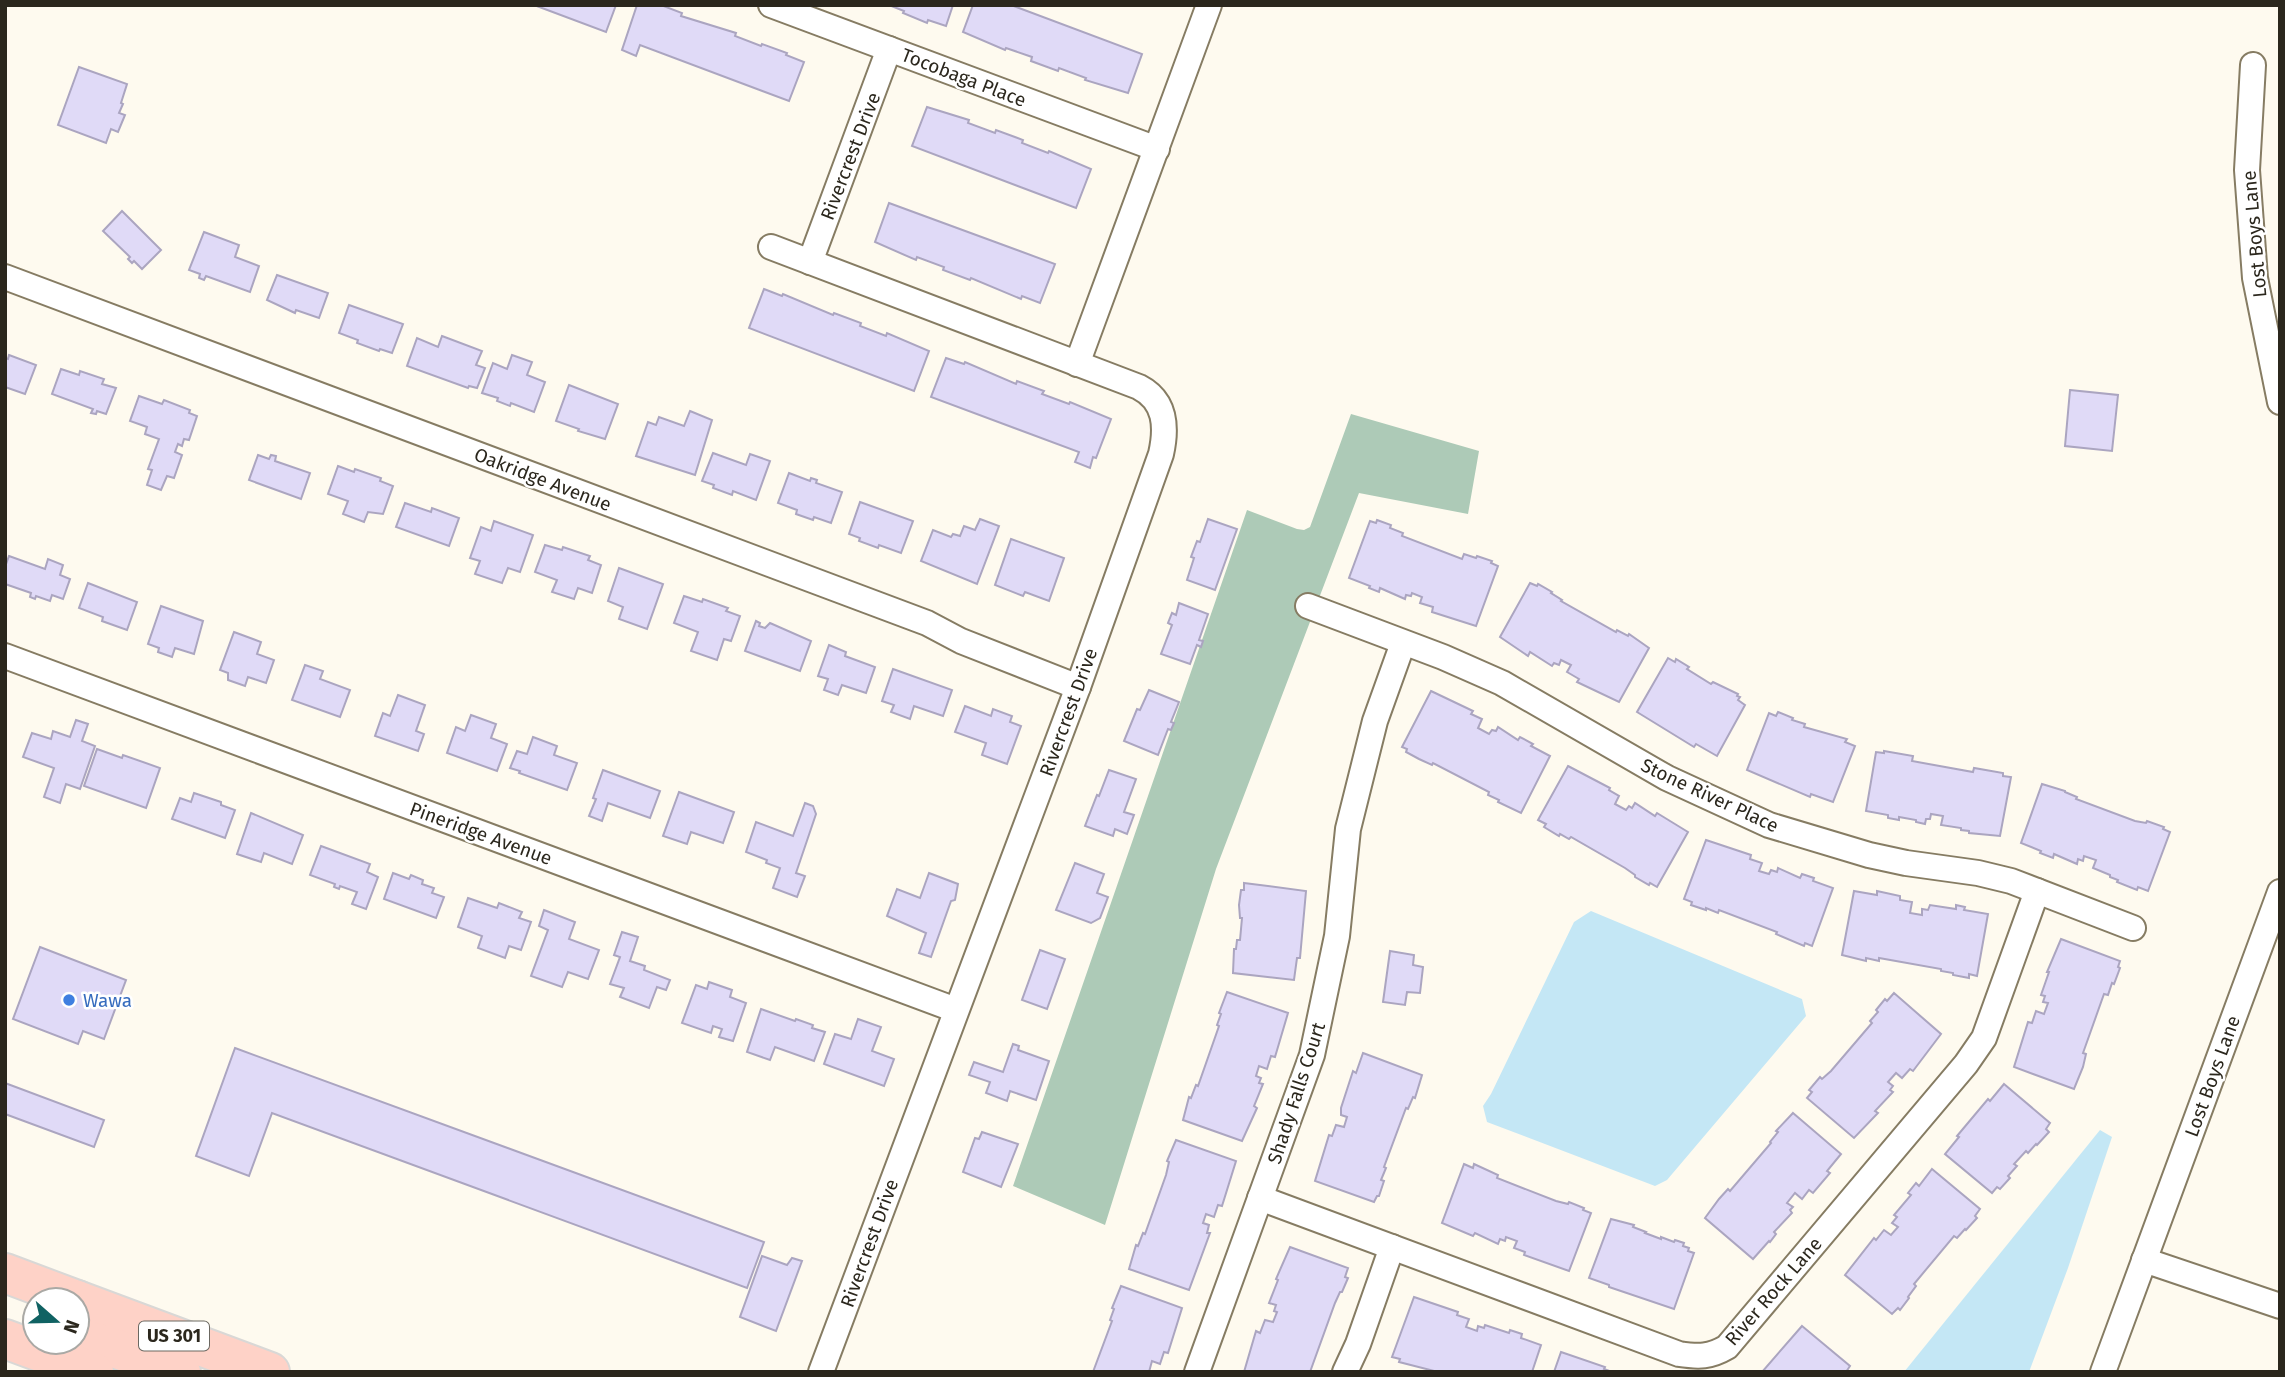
<svg xmlns="http://www.w3.org/2000/svg" width="2285" height="1377" font-family="'Fira Sans',sans-serif">
<style>
.forest{fill:#adcab7}
.water{fill:#c4e7f5}
.building{fill:#e0daf7;stroke:#aba5c0;stroke-width:2}
.lines{fill:none;stroke-linecap:round;stroke-linejoin:round}
.street-casing{stroke:#867c63;stroke-width:28}
.primary-casing{stroke:#d9d8d6;stroke-width:42}
.street{stroke:#fff;stroke-width:24}
.primary{stroke:#fed2c7;stroke-width:38}
.shop-dot{fill:#3f7fe0;stroke:#fff;stroke-width:2.5}
.labels{text-anchor:middle;stroke-width:5;stroke-linejoin:round;paint-order:stroke}
.shield{fill:#fff;stroke:#6b6861;stroke-width:2}
.shield-label{font-size:18px;font-weight:bold;fill:#2b271d}
.street-label{font-size:19px;fill:#2b271d;stroke:#fff}
.shop-label{font-size:19px;fill:#366cbe;stroke:#fff;text-anchor:start}
</style>
<rect width="100%" height="100%" fill="#fefaef"/>
<polygon class="forest" points="1351,414 1479,451 1468,514 1359,493 1216,869 1105,1225 1013,1186 1247,510 1297,529 1304,530 1310,527"/>
<g class="water">
<polygon points="1591,911 1802,999 1806,1016 1667,1180 1655,1186 1487,1122 1483,1106 1491,1094 1574,922"/>
<polygon points="2100,1130 2112,1137 2068,1268 2029,1372 1904,1372"/>
</g>
<g class="building">
<polygon points="534,5 616,5 606,32"/>
<polygon points="637,5 661,5 682,13 681,16 736,33 735,36 761,46 762,44 787,53 786,55 804,62 789,101 640,45 636,56 622,50"/>
<polygon points="889,5 953,5 946,26 928,20 927,23 903,13 904,11"/>
<polygon points="973,5 1011,5 1142,54 1128,93 1085,80 1086,78 1059,68 1058,71 1031,61 1032,57 1006,48 1005,50 963,32"/>
<polygon points="79,67 127,84 121,103 123,104 119,113 125,115 118,132 111,129 106,143 58,125"/>
<polygon points="927,107 969,120 968,123 995,133 996,130 1023,140 1022,143 1048,153 1049,151 1091,169 1076,208 912,146"/>
<polygon points="889,203 1055,264 1040,303 1022,296 1021,299 971,278 970,280 943,270 944,267 917,257 916,260 875,242"/>
<polygon points="122,211 161,250 142,269 134,261 132,263 128,259 130,257 103,231"/>
<polygon points="204,232 239,245 235,257 259,266 250,292 206,276 204,280 199,278 200,274 189,270"/>
<polygon points="277,275 328,293 319,318 296,310 295,313 267,300"/>
<polygon points="764,289 782,296 783,294 833,315 834,313 861,323 860,326 886,336 887,333 929,351 914,391 749,328"/>
<polygon points="349,305 403,324 392,353 380,349 379,351 357,343 358,340 339,333"/>
<polygon points="442,336 482,351 476,365 485,368 477,388 469,386 468,388 407,366 417,338 438,347"/>
<polygon points="9,355 36,365 25,394 5,387 5,358 8,359"/>
<polygon points="512,355 532,362 527,375 545,382 534,412 511,403 510,406 497,401 498,398 482,393 493,363 507,369"/>
<polygon points="946,358 964,364 965,362 1016,384 1017,381 1044,391 1042,394 1069,404 1070,402 1111,419 1096,458 1093,457 1090,468 1075,462 1079,452 931,397"/>
<polygon points="61,369 79,375 80,371 104,379 102,384 116,388 106,414 97,411 96,414 91,413 93,409 52,394"/>
<polygon points="569,385 618,404 605,439 578,431 579,429 556,421"/>
<polygon points="2070,390 2118,395 2112,451 2065,446"/>
<polygon points="139,396 162,404 164,400 190,410 189,413 197,416 189,440 184,439 182,446 178,444 175,452 182,455 174,478 167,476 161,490 147,485 152,470 148,469 159,439 145,434 147,427 130,421"/>
<polygon points="690,411 712,420 695,475 636,456 648,422 656,425 659,417 684,426"/>
<polygon points="713,453 746,465 750,454 770,461 756,500 733,491 732,495 713,488 714,485 702,481"/>
<polygon points="258,455 269,459 271,455 276,456 275,461 310,473 301,499 249,480"/>
<polygon points="338,466 354,472 355,469 381,478 380,481 393,486 383,514 368,512 364,522 343,514 348,501 328,494"/>
<polygon points="789,473 810,481 811,478 817,480 816,483 842,492 831,523 814,517 813,520 796,514 797,510 778,503"/>
<polygon points="860,502 913,521 901,553 879,545 878,548 859,541 860,538 849,534"/>
<polygon points="405,503 431,512 432,508 459,518 449,546 396,527"/>
<polygon points="980,519 999,526 977,584 921,561 933,530 951,537 953,534 960,536 964,526 975,530"/>
<polygon points="1208,519 1237,529 1215,590 1187,580 1194,558 1191,557 1197,541 1200,542"/>
<polygon points="1377,520 1391,525 1390,528 1403,533 1402,536 1462,559 1464,554 1476,558 1477,556 1492,561 1491,563 1498,566 1476,626 1432,612 1433,607 1420,603 1422,597 1412,593 1411,596 1406,595 1405,599 1380,588 1379,592 1369,588 1370,586 1349,578 1370,521 1376,523"/>
<polygon points="494,521 533,535 520,572 508,568 502,583 475,574 480,561 470,558 481,527 491,531"/>
<polygon points="1011,539 1064,558 1049,601 1025,592 1023,596 995,585"/>
<polygon points="545,545 562,550 563,547 590,556 588,560 601,565 592,593 578,588 574,599 552,592 557,580 535,572"/>
<polygon points="9,556 45,569 48,559 63,565 60,575 70,579 63,599 52,595 50,601 36,596 35,599 30,597 31,593 5,584 5,567"/>
<polygon points="619,568 663,584 647,629 619,619 623,607 608,601"/>
<polygon points="88,583 137,602 127,630 102,621 103,617 79,608"/>
<polygon points="1530,583 1537,586 1538,584 1552,592 1551,593 1562,600 1561,601 1616,632 1617,630 1628,636 1629,634 1649,648 1619,702 1577,682 1579,679 1567,672 1571,665 1561,660 1559,665 1554,663 1552,666 1530,652 1528,656 1500,637"/>
<polygon points="684,596 702,602 703,599 728,608 726,611 740,616 731,641 724,639 717,660 691,651 698,632 674,623"/>
<polygon points="1179,603 1208,614 1199,640 1203,641 1201,647 1197,645 1190,664 1161,654 1172,625 1168,623 1172,613 1176,615"/>
<polygon points="161,606 203,621 194,654 175,648 172,657 158,652 159,648 148,644"/>
<polygon points="756,621 760,623 759,626 765,628 770,623 811,641 800,671 745,651"/>
<polygon points="234,632 261,642 257,654 274,660 266,683 248,677 245,686 228,680 228,673 220,670"/>
<polygon points="829,645 846,652 845,656 875,667 866,693 842,685 838,695 824,690 828,679 818,676"/>
<polygon points="1668,658 1675,662 1676,659 1689,667 1687,669 1711,684 1713,682 1738,694 1737,696 1740,697 1738,700 1745,705 1717,756 1696,744 1694,747 1637,712"/>
<polygon points="305,665 323,671 320,679 350,690 340,717 292,700"/>
<polygon points="893,669 952,690 943,716 914,706 910,719 891,712 894,705 882,701"/>
<polygon points="1149,690 1179,702 1171,722 1174,723 1171,730 1168,729 1158,755 1124,741 1137,709 1140,710"/>
<polygon points="1431,691 1473,711 1471,714 1482,719 1478,728 1489,734 1492,730 1496,731 1498,727 1518,740 1520,737 1533,744 1531,746 1550,756 1521,813 1498,802 1499,800 1488,795 1489,792 1433,763 1432,765 1419,759 1406,752 1407,749 1402,747"/>
<polygon points="398,695 425,705 416,731 424,734 418,751 375,736 383,713 390,716"/>
<polygon points="965,706 991,716 993,709 1012,716 1010,722 1021,726 1007,764 982,755 986,743 955,732"/>
<polygon points="1778,712 1793,718 1792,720 1805,724 1804,727 1847,739 1845,742 1855,746 1833,802 1811,794 1810,797 1747,770 1769,713 1776,716"/>
<polygon points="471,715 496,724 491,738 507,744 497,771 447,753 456,727 465,731"/>
<polygon points="76,720 88,724 82,741 95,746 80,789 66,784 60,803 44,797 54,768 23,757 32,733 51,739 53,731 70,737"/>
<polygon points="533,737 557,746 554,755 577,763 567,790 519,773 520,771 510,768 517,751 527,754"/>
<polygon points="97,749 122,758 123,755 160,768 146,808 84,786"/>
<polygon points="1884,751 1913,756 1912,761 1973,772 1974,768 2003,773 2003,776 2011,777 2000,836 1969,833 1969,831 1961,830 1961,828 1941,825 1943,816 1931,814 1930,819 1926,819 1925,824 1916,822 1916,820 1899,817 1899,820 1888,818 1888,815 1866,811 1876,752 1884,753"/>
<polygon points="1568,766 1610,788 1609,790 1619,796 1615,804 1626,810 1629,806 1632,808 1635,803 1655,816 1657,813 1688,832 1657,887 1650,883 1649,885 1635,877 1635,875 1625,868 1571,837 1569,839 1560,834 1559,836 1544,827 1546,824 1538,820"/>
<polygon points="603,770 660,791 650,818 608,803 602,821 589,816 596,799 593,798"/>
<polygon points="1109,770 1136,779 1124,812 1134,815 1127,834 1115,829 1113,836 1085,826 1097,795 1099,796"/>
<polygon points="2042,784 2065,791 2065,792 2077,797 2076,799 2135,821 2146,823 2147,821 2164,827 2163,829 2170,832 2148,891 2138,887 2137,890 2117,882 2118,880 2110,877 2110,875 2093,868 2096,860 2084,856 2083,861 2078,859 2077,864 2054,854 2053,858 2040,853 2041,851 2021,843"/>
<polygon points="679,792 734,812 723,843 691,832 687,844 663,836"/>
<polygon points="194,793 221,802 221,805 235,810 225,838 172,819 180,798 191,802"/>
<polygon points="805,803 813,806 816,814 796,873 805,876 797,897 773,888 780,868 766,863 767,860 746,852 756,822 793,836"/>
<polygon points="251,813 303,835 292,864 264,853 261,862 237,854"/>
<polygon points="1706,840 1751,855 1750,859 1762,863 1759,871 1769,874 1771,870 1777,872 1778,868 1800,878 1802,874 1814,878 1813,881 1833,888 1812,946 1805,943 1804,946 1776,934 1777,932 1719,910 1718,913 1706,908 1706,910 1691,905 1692,902 1684,899"/>
<polygon points="321,846 370,864 367,872 378,877 366,909 352,904 357,892 340,886 339,889 334,887 335,884 310,875"/>
<polygon points="1075,863 1104,874 1097,893 1108,897 1100,918 1091,923 1056,910"/>
<polygon points="393,873 409,879 411,875 423,880 422,884 434,888 432,893 444,897 436,918 384,899"/>
<polygon points="929,873 958,884 955,900 951,901 931,957 919,953 926,933 887,916 897,889 920,898"/>
<polygon points="1244,883 1306,891 1300,958 1297,958 1294,980 1233,973 1234,949 1236,949 1237,940 1240,940 1242,918 1240,918 1239,905 1241,890 1244,890"/>
<polygon points="1854,891 1877,895 1877,891 1900,896 1900,900 1912,902 1910,913 1922,915 1922,909 1928,910 1930,905 1956,909 1956,905 1965,907 1964,910 1988,914 1977,976 1969,974 1969,978 1953,975 1953,973 1941,971 1941,969 1879,958 1879,961 1866,958 1866,961 1842,955"/>
<polygon points="468,898 497,908 499,903 522,912 519,918 531,922 521,950 509,946 505,958 478,948 482,936 458,927"/>
<polygon points="544,910 575,922 569,939 599,950 588,979 568,972 562,987 531,976 548,930 539,926"/>
<polygon points="622,932 638,937 630,961 645,966 644,970 670,980 666,990 657,987 649,1008 620,997 624,988 610,984 620,957 614,955"/>
<polygon points="2061,939 2120,961 2118,967 2120,968 2114,984 2112,983 2108,995 2104,994 2083,1053 2086,1054 2083,1067 2074,1089 2014,1067 2028,1022 2032,1023 2036,1011 2044,1014 2048,1003 2043,1002 2045,996 2041,995 2049,972 2047,972"/>
<polygon points="40,947 126,980 104,1039 83,1031 78,1044 13,1019"/>
<polygon points="1040,950 1065,959 1047,1009 1022,1000"/>
<polygon points="1390,951 1414,955 1413,965 1423,967 1420,993 1407,992 1405,1005 1383,1002"/>
<polygon points="709,982 732,990 730,997 746,1003 733,1041 719,1037 722,1029 713,1026 711,1033 682,1023 696,985 707,989"/>
<polygon points="1227,992 1288,1013 1275,1057 1271,1056 1267,1069 1259,1066 1256,1076 1261,1078 1259,1083 1263,1084 1254,1106 1257,1108 1242,1141 1183,1120 1189,1097 1191,1098 1196,1085 1198,1086 1219,1026 1217,1025 1221,1014 1219,1013"/>
<polygon points="1894,993 1941,1034 1913,1071 1910,1069 1902,1078 1896,1073 1888,1082 1893,1086 1890,1090 1893,1092 1875,1111 1878,1113 1854,1138 1807,1098 1812,1092 1809,1090 1820,1077 1822,1079 1831,1071 1872,1023 1870,1021 1878,1012 1876,1010 1885,999 1887,1001"/>
<polygon points="761,1009 795,1021 796,1019 813,1025 812,1028 825,1032 814,1061 775,1047 770,1060 747,1052"/>
<polygon points="858,1019 881,1027 872,1051 894,1059 884,1086 824,1064 835,1034 851,1039"/>
<polygon points="1013,1044 1019,1046 1018,1050 1049,1061 1036,1100 1010,1091 1007,1101 986,1093 990,1082 969,1075 974,1062 1003,1072"/>
<polygon points="235,1048 764,1242 747,1288 272,1113 249,1176 196,1156"/>
<polygon points="1363,1053 1422,1075 1415,1098 1413,1097 1408,1109 1406,1108 1384,1167 1386,1168 1381,1180 1384,1181 1379,1196 1377,1196 1374,1202 1315,1181 1329,1135 1332,1136 1336,1125 1344,1127 1347,1117 1341,1115 1341,1108 1353,1071 1356,1073"/>
<polygon points="5,1083 104,1120 94,1147 5,1114"/>
<polygon points="2004,1084 2050,1123 2046,1129 2049,1132 2037,1145 2036,1144 2028,1153 2026,1151 2014,1164 2017,1166 2008,1176 2010,1178 2000,1189 1997,1187 1992,1193 1945,1154 1959,1137 1957,1136 1988,1099 1990,1101"/>
<polygon points="1793,1113 1841,1154 1827,1171 1830,1173 1813,1193 1809,1190 1802,1199 1795,1193 1787,1203 1793,1207 1790,1210 1792,1213 1774,1232 1776,1234 1770,1242 1769,1241 1753,1259 1705,1218 1719,1199 1728,1189 1730,1191 1771,1143 1770,1142 1778,1132 1776,1131"/>
<polygon points="982,1132 1018,1144 1001,1187 963,1172 975,1138 979,1139"/>
<polygon points="1176,1140 1236,1161 1222,1206 1218,1205 1214,1217 1206,1214 1203,1223 1209,1225 1207,1233 1210,1233 1189,1290 1129,1269 1136,1245 1138,1246 1143,1233 1145,1234 1166,1175 1169,1162 1167,1161"/>
<polygon points="1464,1164 1473,1168 1474,1164 1498,1175 1497,1178 1556,1201 1568,1204 1569,1202 1584,1208 1583,1210 1591,1213 1569,1271 1524,1255 1525,1252 1514,1248 1517,1241 1506,1237 1505,1241 1500,1239 1498,1244 1475,1233 1473,1236 1442,1223"/>
<polygon points="1932,1169 1980,1209 1975,1216 1977,1218 1966,1230 1965,1229 1957,1238 1954,1236 1914,1284 1916,1286 1908,1297 1909,1298 1900,1310 1898,1308 1892,1314 1845,1275 1874,1238 1876,1240 1884,1230 1891,1235 1898,1227 1892,1223 1897,1217 1894,1215 1911,1195 1908,1193 1916,1183 1919,1186"/>
<polygon points="1611,1219 1634,1225 1633,1227 1646,1232 1645,1233 1661,1239 1661,1237 1674,1242 1675,1240 1684,1243 1683,1246 1689,1248 1688,1251 1694,1253 1674,1309 1609,1287 1609,1285 1589,1278"/>
<polygon points="1290,1247 1348,1268 1345,1277 1348,1278 1342,1292 1340,1292 1335,1303 1310,1372 1244,1372 1256,1331 1260,1333 1265,1320 1273,1322 1277,1312 1274,1311 1276,1305 1269,1303 1278,1280 1276,1279"/>
<polygon points="762,1256 787,1265 792,1258 802,1261 776,1331 740,1317"/>
<polygon points="1121,1286 1182,1308 1168,1353 1164,1352 1160,1364 1152,1361 1149,1372 1093,1372 1112,1321 1110,1320 1114,1309 1112,1308"/>
<polygon points="1414,1297 1458,1312 1457,1315 1469,1319 1466,1327 1477,1331 1478,1326 1484,1328 1485,1325 1509,1333 1510,1330 1522,1334 1521,1338 1541,1345 1532,1372 1438,1372 1399,1362 1400,1359 1392,1357"/>
<polygon points="1802,1326 1850,1366 1846,1372 1762,1372"/>
<polygon points="1561,1352 1605,1367 1604,1369 1612,1372 1554,1372"/>
</g>
<g class="lines">
<defs>
<g id="street">
<polyline points="771,5 1157,149"/>
<polyline points="2253,65 2247,170 2255,278 2280,402"/>
<path d="M771,247L1139,387C1166,401 1167,427 1161,454L1078,687L821,1372"/>
<polyline points="810,262 889,49"/>
<polyline points="5,277 927,623 961,641 1078,687"/>
<polyline points="1077,364 1209,5"/>
<polyline points="1308,606 1443,657 1502,683 1667,778 1769,825 1869,855 1906,863 1978,873 2011,881 2133,928"/>
<polyline points="5,656 956,1010"/>
<path d="M1260,1198L1679,1354C1699,1357 1710,1357 1727,1347L1966,1064L1984,1038L2037,891"/>
<polyline points="2144,1260 2280,1306"/>
<polyline points="1197,1372 1312,1055 1337,936 1348,829 1375,721 1403,643"/>
<polyline points="1345,1372 1358,1344 1392,1247"/>
<polyline points="2103,1372 2280,892"/>
</g>
<g id="primary">
<polyline points="5,1273 77,1300"/>
<polyline points="77,1300 270,1372"/>
<polyline points="77,1338 103,1344 181,1372"/>
<polyline points="5,1339 94,1372"/>
</g>
</defs>
<use href="#street" class="street-casing"/>
<use href="#primary" class="primary-casing"/>
<use href="#street" class="street"/>
<use href="#primary" class="primary"/>
</g>
<circle class="shop-dot" cx="69" cy="1000" r="7"/>
<g class="labels">
<rect class="shield" x="139" y="1321.5" width="70" height="29" rx="5"/>
<g class="shield-label">
<text x="174" y="1342">US 301</text>
</g>
<g class="street-label">
<text transform="translate(964 77) rotate(21)" y="7">Tocobaga Place</text>
<text transform="translate(850 156) rotate(-69)" y="7">Rivercrest Drive</text>
<text transform="translate(2254 234) rotate(-95)" y="7">Lost Boys Lane</text>
<text transform="translate(543 479) rotate(21)" y="7">Oakridge Avenue</text>
<text transform="translate(1068 712) rotate(-70)" y="7">Rivercrest Drive</text>
<text transform="translate(1710 795) rotate(25)" y="7">Stone River Place</text>
<text transform="translate(481 833) rotate(20)" y="7">Pineridge Avenue</text>
<text transform="translate(2212 1076) rotate(-70)" y="7">Lost Boys Lane</text>
<text transform="translate(1296 1093) rotate(-72)" y="7">Shady Falls Court</text>
<text transform="translate(869 1243) rotate(-70)" y="7">Rivercrest Drive</text>
<text transform="translate(1773 1291) rotate(-49)" y="7">River Rock Lane</text>
</g>
<g class="shop-label">
<text x="83" y="1007">Wawa</text>
</g>
</g>
<rect width="2285" height="1377" fill="none" stroke="#2b271d" stroke-width="14"/>
<g transform="translate(56 1321) rotate(110)"><circle r="33" fill="#ffffff" stroke="#aaa9a5" stroke-width="2"/>
<path d="M0-5L12 26L0 18L-12 26Z" fill="#106263"/>
<text y="-10" font-size="19" font-weight="bold" text-anchor="middle" fill="#2b271d">N</text>
</g>
</svg>
